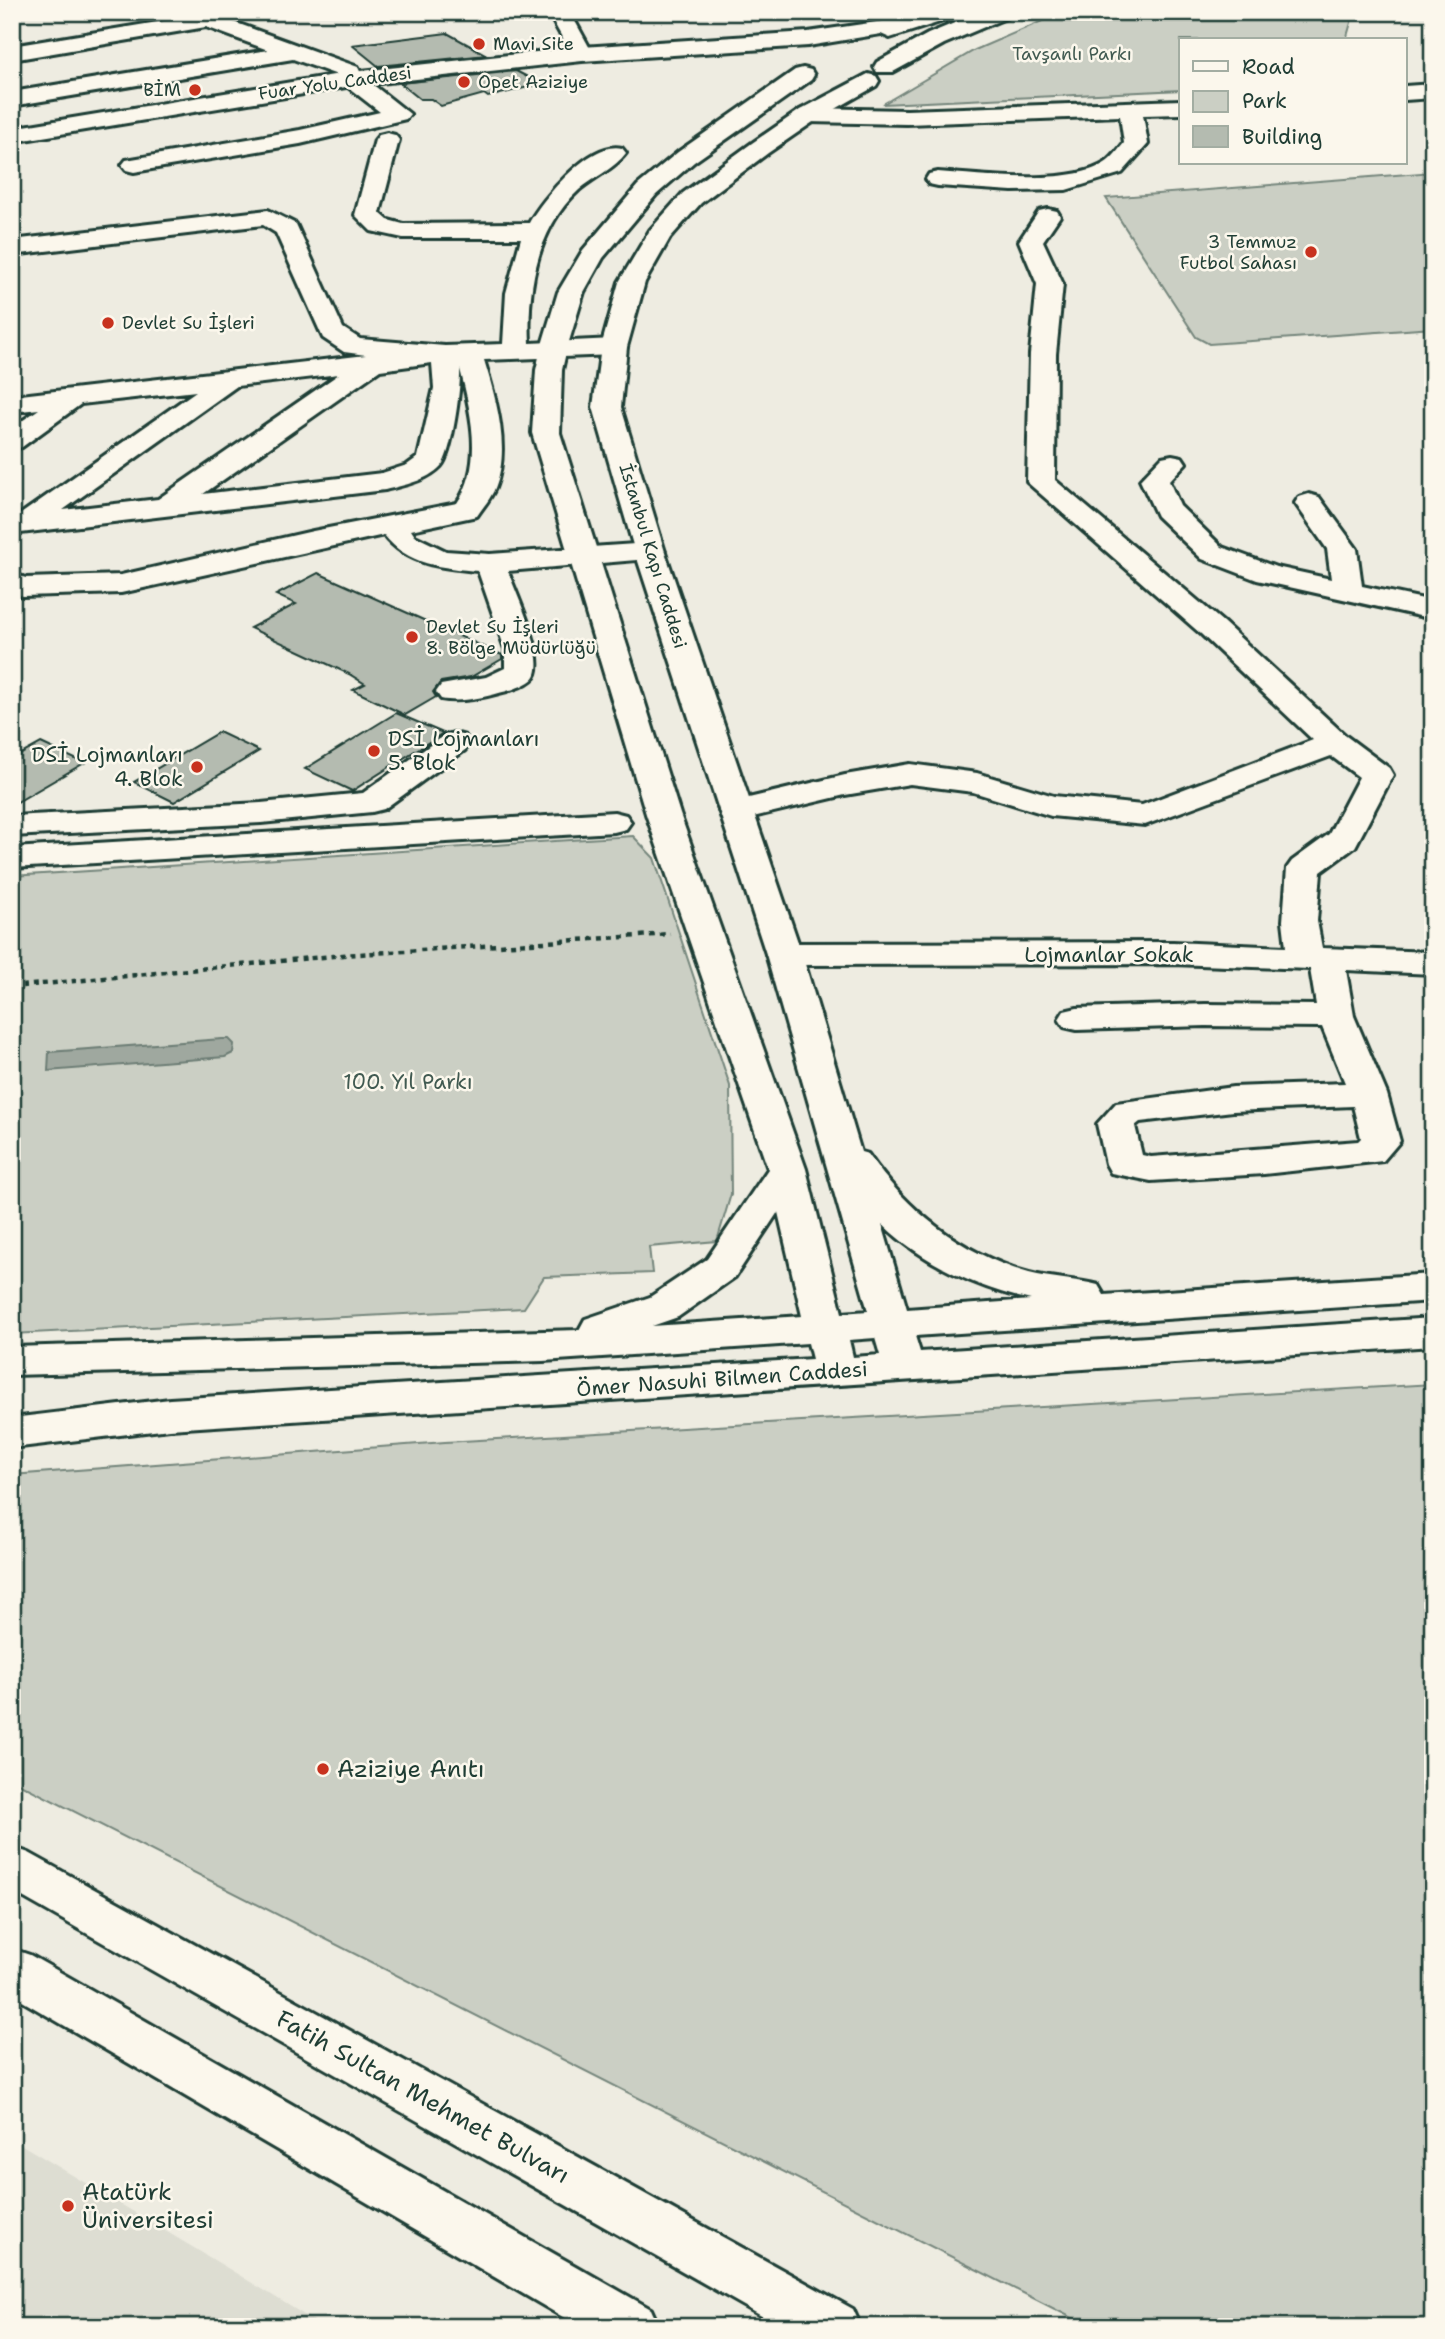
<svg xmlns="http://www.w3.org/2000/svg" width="1445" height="2339" font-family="'Shantell Sans',sans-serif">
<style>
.built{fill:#ddddd2}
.green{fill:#cbcfc4;stroke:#75867c;stroke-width:2}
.water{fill:#9fa89f;stroke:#6c7d74;stroke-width:2}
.building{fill:#b4bbb0;stroke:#1f3d34;stroke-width:2}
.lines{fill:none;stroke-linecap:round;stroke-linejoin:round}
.minor-casing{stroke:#1f3d34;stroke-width:6}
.major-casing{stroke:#1f3d34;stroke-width:6}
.highway-casing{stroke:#1f3d34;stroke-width:6}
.path{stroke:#1f3d34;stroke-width:4.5;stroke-dasharray:5 5;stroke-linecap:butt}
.minor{fill:#fbf7ec;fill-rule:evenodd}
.major{fill:#fbf7ec;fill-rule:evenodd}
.highway{fill:#fbf7ec;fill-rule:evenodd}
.poi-dot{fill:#c8321e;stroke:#fbf7ec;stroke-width:2.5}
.labels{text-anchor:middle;stroke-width:5;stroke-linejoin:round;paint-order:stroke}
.far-poi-label{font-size:18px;fill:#1f3d34;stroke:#fbf7ec;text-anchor:start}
.far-park-label{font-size:18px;fill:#415a51;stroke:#fbf7ec}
.far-street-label{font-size:18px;fill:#1f3d34;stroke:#fbf7ec}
.poi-label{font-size:21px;fill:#1f3d34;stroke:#fbf7ec;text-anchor:start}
.street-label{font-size:21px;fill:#1f3d34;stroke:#fbf7ec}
.park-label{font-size:21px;fill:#415a51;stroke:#fbf7ec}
.near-poi-label{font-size:24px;fill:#1f3d34;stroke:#fbf7ec;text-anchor:start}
.near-street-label{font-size:24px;fill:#1f3d34;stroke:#fbf7ec}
</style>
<rect width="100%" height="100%" fill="#eeece1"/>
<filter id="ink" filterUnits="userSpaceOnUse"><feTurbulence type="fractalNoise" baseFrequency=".0143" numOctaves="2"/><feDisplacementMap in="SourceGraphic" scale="14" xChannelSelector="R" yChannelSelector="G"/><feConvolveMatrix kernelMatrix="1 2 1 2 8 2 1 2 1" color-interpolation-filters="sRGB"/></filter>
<g filter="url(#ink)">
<polygon class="built" points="12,2139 234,2272 324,2327 12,2327"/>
<g class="green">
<polygon points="1063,12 1354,12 1346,40 1181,40 1181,90 883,104 975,50"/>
<polygon points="1433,172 1433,328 1209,344 1196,337 1106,198"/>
<polygon points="633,836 654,858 730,1086 731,1194 717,1241 649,1247 652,1273 544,1277 524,1308 12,1334 12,876"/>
<polygon points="1433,1384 1433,1811 1425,1813 1433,1832 1433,2327 1090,2327 12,1780 12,1475 445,1442"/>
</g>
<polygon class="water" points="222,1039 229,1039 234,1044 233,1053 225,1057 48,1071 49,1052"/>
<g class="building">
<polygon points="447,33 487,55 378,66 352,45"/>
<polygon points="516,71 541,84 488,97 484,94 441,106 431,99 420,99 400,83"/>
<polygon points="318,573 502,655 502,659 471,677 441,682 433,692 436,697 405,715 353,690 365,684 349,674 250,628 296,604 276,595"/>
<polygon points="396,713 443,733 352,791 305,769"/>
<polygon points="219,732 259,751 174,802 134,782"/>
<polygon points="41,743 84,763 12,805 12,759"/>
</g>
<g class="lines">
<defs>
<g id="minor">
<polygon points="174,12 206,12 358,67 362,76 410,114 406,119 300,144 134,172 126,170 122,165 126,160 300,130 380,112 344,84 340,76 293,59 12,106 12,92 268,50 206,27 12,60 12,46 182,18"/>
<polygon points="548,12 570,12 593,54 590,59 574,59"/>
<polygon points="1433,84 1433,98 1405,100 1405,86"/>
<path d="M1181,100V114L1143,115L1148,144L1122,173L1066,190L1012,191L938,186L929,184L926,179L929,174L938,172C981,175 1069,186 1105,163C1112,159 1119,149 1124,143L1120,116L907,124L808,122L800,120L796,115L800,110L808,108L907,110Z"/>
<path d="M387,133L395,135L399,140L380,213L388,220L403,224L529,223C543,198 591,140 622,148L626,153C615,168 593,178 579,190C537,228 527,289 530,343L614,339L623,341L627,347L623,353L614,355L484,360C496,399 511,449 495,488C491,498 483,507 477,516L411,530L415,536L446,551L490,554L650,543L660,546L665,552L660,558L508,571C516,594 544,651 536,674C533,684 509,691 499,693C481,698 459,703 441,699L436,692L441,685L486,677L505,668V649L478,571C443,568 407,565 384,535L121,593L23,596L12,593V574L26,578L121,575L313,531L457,503C484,464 471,412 460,369C461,387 452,454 441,466C427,481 404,485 385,490L12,534V516H18L196,391L81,404L22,447L12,449V428L39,409L12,412V396L366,355L344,352L323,338L276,233L263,225L12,255V240L268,210L296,224L343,328L360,339L445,346L503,344L506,293L521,238H403L371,231L355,215L375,140L379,135ZM432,363L434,388L418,457L407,465L382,473L203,494L380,370ZM339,374L158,499L63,510L237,386Z"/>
<path d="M1048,209L1057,211L1060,216L1043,241L1063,284L1056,354L1055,480L1223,622L1346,736L1389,768L1393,775L1355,847L1321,872L1317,921L1322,948L1433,952V974L1346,970L1354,1016L1387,1094L1400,1141L1383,1161L1264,1174L1151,1181L1111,1173L1106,1164L1097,1124L1116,1103L1233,1087L1345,1083L1322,1027L1205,1026L1077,1030L1064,1027L1059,1019L1064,1011L1077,1008L1205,1004L1316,1005L1310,969L1173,964L784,965L771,962L766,954L771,946L784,943L1173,942L1286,947L1283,921L1287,868L1292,861L1329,834L1359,777L1331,756L1145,825L1051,816L973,792L910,784L845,795L736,821L724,818L719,811L724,804L736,801L845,775L910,764L977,773L1054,796L1142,805L1313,740L1201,634L1027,482L1030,354L1037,284L1019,241L1039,211ZM1353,1106L1361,1138L1358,1141L1151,1157L1142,1155L1135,1126L1140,1122L1233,1111Z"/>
<polygon points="1172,455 1182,457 1186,463 1169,481 1180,506 1222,547 1276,567 1331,579 1327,549 1295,503 1299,497 1309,494 1319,497 1357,549 1362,586 1433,601 1433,619 1257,580 1202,559 1157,516 1140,480 1162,457"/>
<polygon points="454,733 465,736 470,743 465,750 384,809 372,812 261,823 12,836 12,816 261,803 363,793 443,736"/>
<polygon points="614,812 626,815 631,822 626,829 614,832 12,868 12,848"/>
</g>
<g id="major">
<polygon points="926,12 959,12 956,17 890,38 881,34 808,46 582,61 352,86 12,142 12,128 352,72 582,47 808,32 911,17"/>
<polygon points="981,12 1011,12 1008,17 944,44 893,72 877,72 874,67 877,62 928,34"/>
<path d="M803,68L811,70L814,75L811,80L694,162L656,195L603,258L584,292L567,348L562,370L560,433L680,814L806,1169L842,1313L868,1311L766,954L635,552L593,407L601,347L619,282L650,230L683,193L752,143L800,110L868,74L876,76L879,81L876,86L816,120L768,153L701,203L670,238L645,282L627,347L621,407L665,552L802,954L861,1152L868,1154C907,1211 962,1254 1029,1273C1052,1279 1076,1279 1098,1285L1104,1295L1433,1274V1301L915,1336L920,1352L1433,1318V1346L170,1429L12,1448V1418L170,1399L812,1359L808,1343L543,1361L12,1375V1347L579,1330L585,1319L650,1297L707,1259L768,1169L646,814L532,433L536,370L541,348L558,292L583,250L638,185L678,152L795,70ZM778,1212L802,1316L652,1326L678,1317L735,1277ZM882,1224C923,1263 976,1288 1031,1300L907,1309ZM875,1338L880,1355L853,1357L849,1340Z"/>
</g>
<g id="highway">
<polygon points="12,1847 29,1853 853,2309 861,2327 781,2327 12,1891"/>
<polygon points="12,1949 30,1955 651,2309 659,2327 580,2327 12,1995"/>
</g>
</defs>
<use href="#minor" class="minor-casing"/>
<use href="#major" class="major-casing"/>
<use href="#highway" class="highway-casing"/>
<polyline class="path" points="12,987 343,955 670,934"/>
<use href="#minor" class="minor"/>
<use href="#major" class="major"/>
<use href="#highway" class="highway"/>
</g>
</g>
<g class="poi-dot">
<circle cx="479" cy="44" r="7"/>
<circle cx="464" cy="82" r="7"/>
<circle cx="195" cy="90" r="7"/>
<circle cx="1311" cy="252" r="7"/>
<circle cx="108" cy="323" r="7"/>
<circle cx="412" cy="637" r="7"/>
<circle cx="374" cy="751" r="7"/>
<circle cx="197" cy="767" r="7"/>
<circle cx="323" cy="1769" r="7"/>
<circle cx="68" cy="2206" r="7"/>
</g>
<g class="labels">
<g class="far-poi-label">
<text x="493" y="50">Mavi Site</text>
<text x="478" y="88">Opet Aziziye</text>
<text x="181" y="96" text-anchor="end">BİM</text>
<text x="1297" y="248" text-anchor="end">3 Temmuz<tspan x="1297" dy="21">Futbol Sahası</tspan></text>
<text x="122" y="329">Devlet Su İşleri</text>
<text x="426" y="633">Devlet Su İşleri<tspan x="426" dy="21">8. Bölge Müdürlüğü</tspan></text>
</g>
<g class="far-park-label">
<text x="1072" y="60">Tavşanlı Parkı</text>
</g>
<g class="far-street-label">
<text transform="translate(335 83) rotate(-8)" y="6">Fuar Yolu Caddesi</text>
<text transform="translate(653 556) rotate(73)" y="6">İstanbul Kapı Caddesi</text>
</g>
<g class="poi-label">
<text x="388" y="746">DSİ Lojmanları<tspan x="388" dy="24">5. Blok</tspan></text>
<text x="183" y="762" text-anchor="end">DSİ Lojmanları<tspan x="183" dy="24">4. Blok</tspan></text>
</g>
<g class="street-label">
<text x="1109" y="962">Lojmanlar Sokak</text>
<text transform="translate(722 1379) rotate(-4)" y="7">Ömer Nasuhi Bilmen Caddesi</text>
</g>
<g class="park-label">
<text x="408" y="1089">100. Yıl Parkı</text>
</g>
<g class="near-poi-label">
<text x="337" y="1777">Aziziye Anıtı</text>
<text x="82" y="2200">Atatürk<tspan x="82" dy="28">Üniversitesi</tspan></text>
</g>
<g class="near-street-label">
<text transform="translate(423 2097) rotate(29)" y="8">Fatih Sultan Mehmet Bulvarı</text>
</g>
</g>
<rect width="1445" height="2339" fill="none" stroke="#fbf7ec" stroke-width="42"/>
<rect x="21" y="21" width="1403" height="2297" fill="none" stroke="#1f3d34" stroke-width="2.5" filter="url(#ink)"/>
<rect x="1179" y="38" width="228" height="126" fill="#fbf7ec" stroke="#a3ada2" stroke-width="2"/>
<rect x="1193" y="61" width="35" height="10" fill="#fbf7ec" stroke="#a3ada2" stroke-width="2"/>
<text x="1242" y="74" font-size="21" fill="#1f3d34">Road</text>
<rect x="1193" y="91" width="35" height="21" fill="#cbcfc4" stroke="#a3ada2" stroke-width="2"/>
<text x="1242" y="108" font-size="21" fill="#1f3d34">Park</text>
<rect x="1193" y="126" width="35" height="21" fill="#b4bbb0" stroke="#a3ada2" stroke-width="2"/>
<text x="1242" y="144" font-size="21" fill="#1f3d34">Building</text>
</svg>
